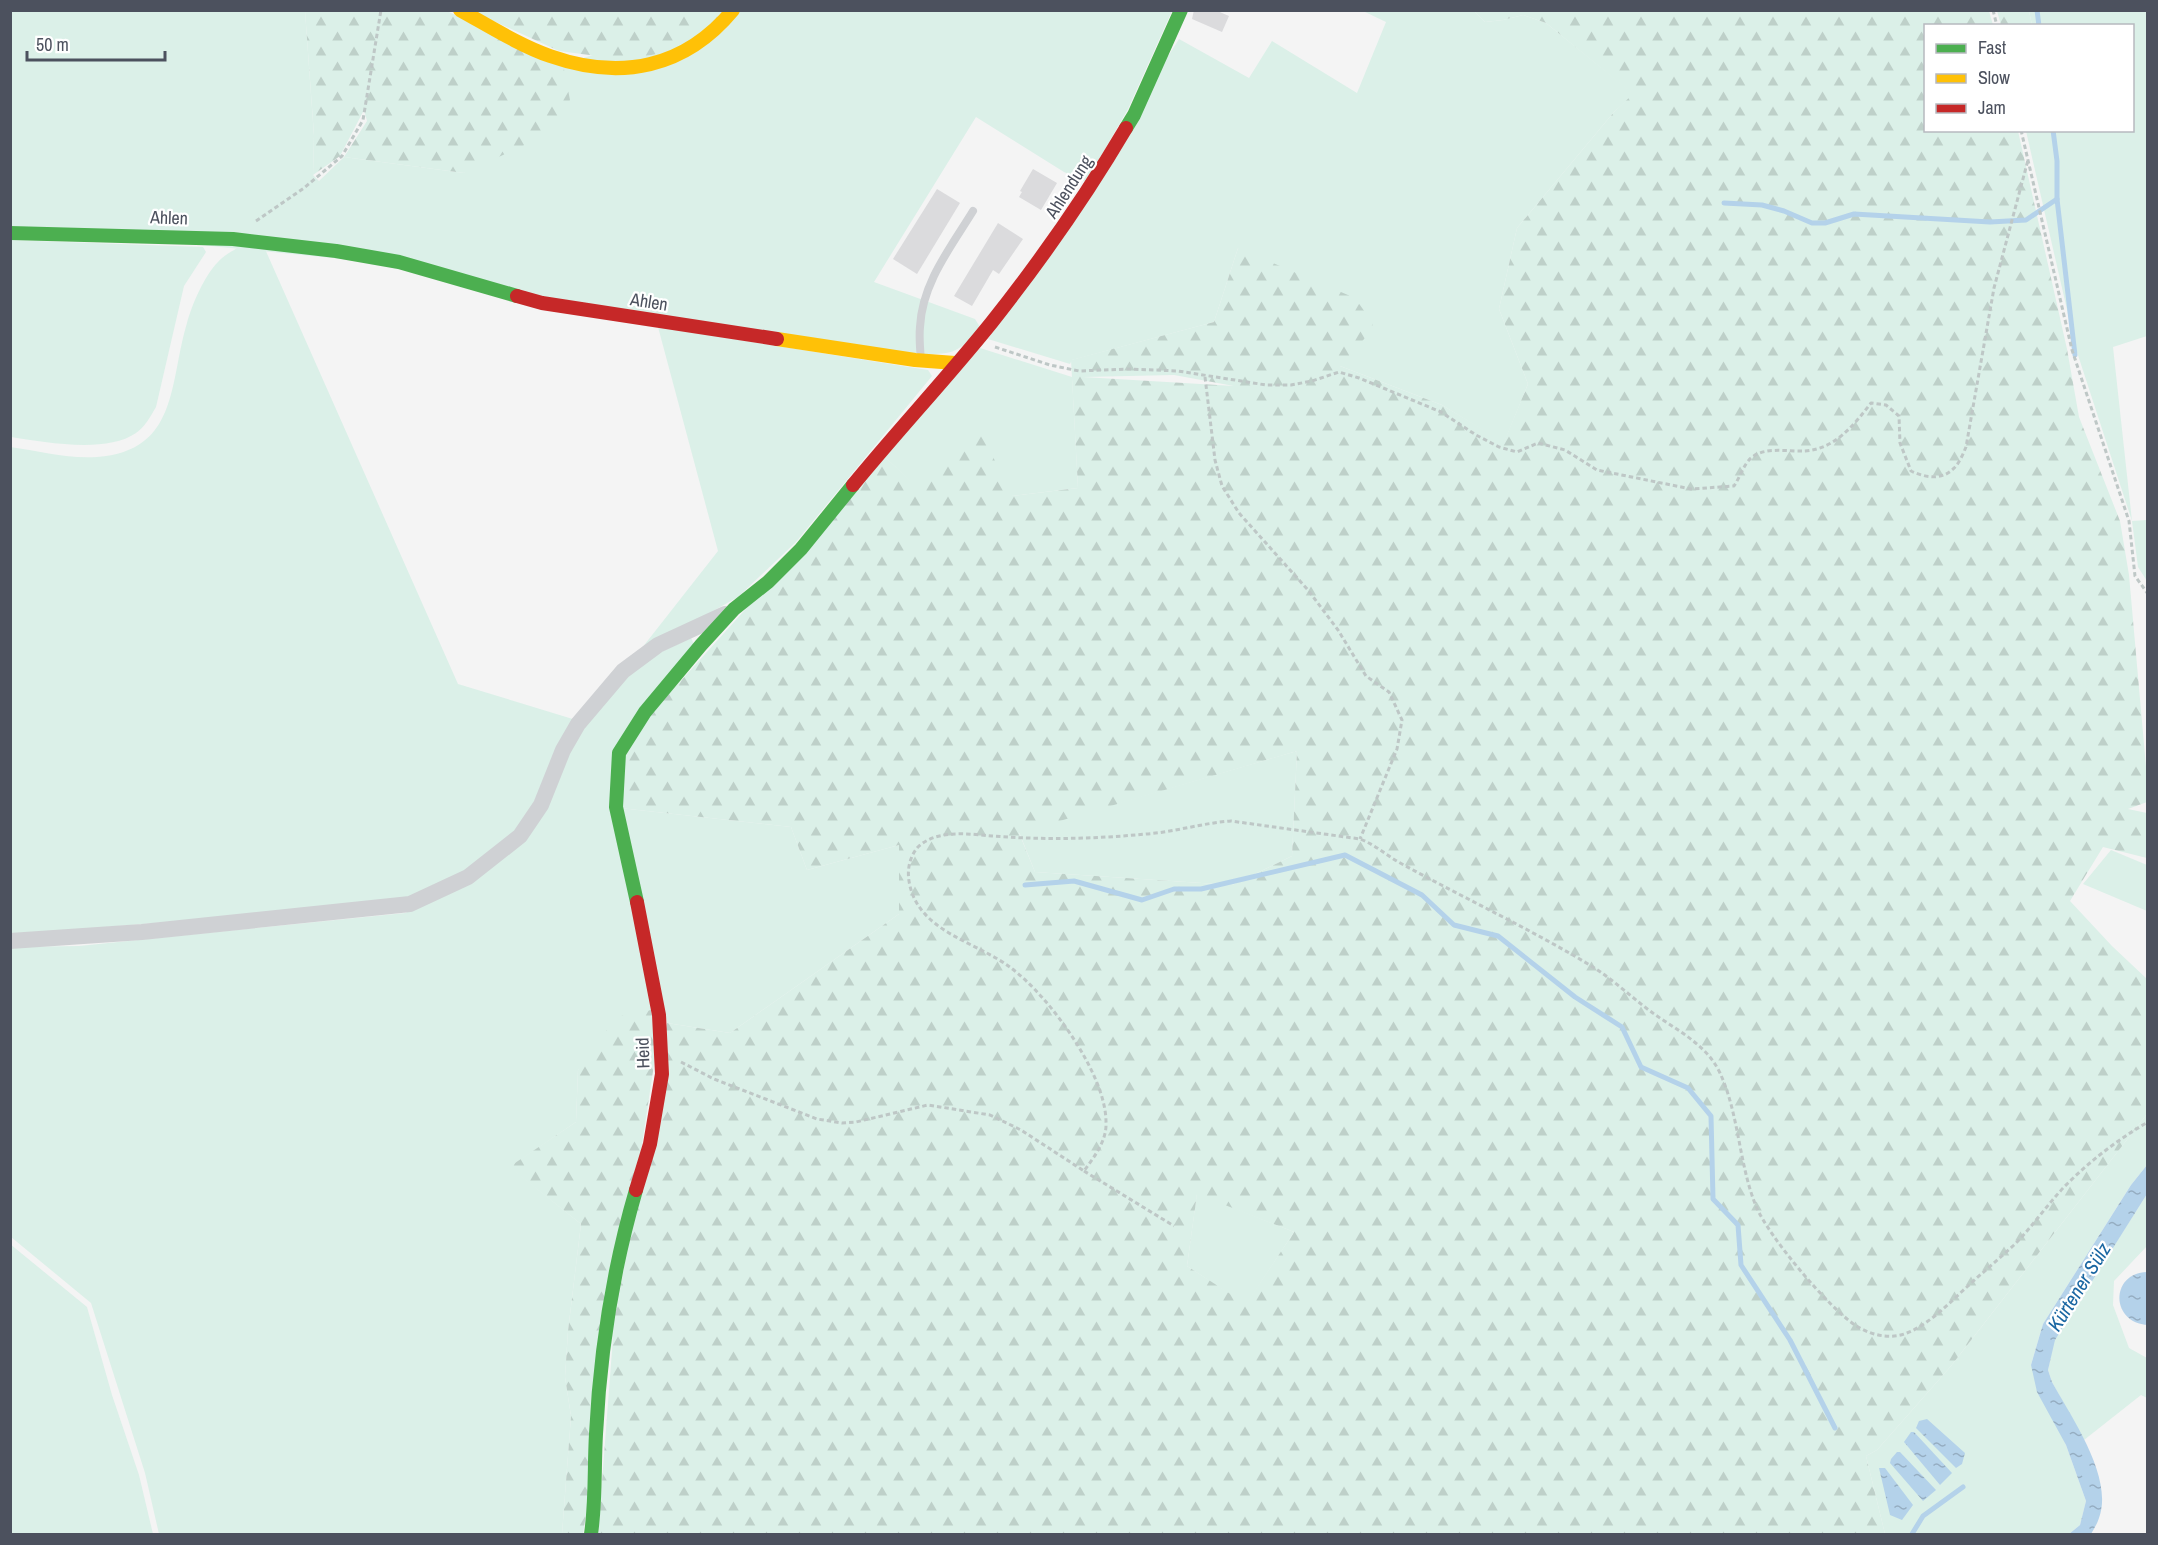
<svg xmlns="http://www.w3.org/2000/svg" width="2158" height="1545" font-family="'Archivo Narrow',sans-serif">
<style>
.grass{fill:#dbf0e8}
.forest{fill:url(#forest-firs);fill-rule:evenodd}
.water{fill:url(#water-ripples)}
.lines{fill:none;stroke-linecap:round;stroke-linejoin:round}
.stream{stroke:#b4d2ea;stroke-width:5}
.building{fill:#dbdbdd}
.path{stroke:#bec7c6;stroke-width:3;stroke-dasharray:4.5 3;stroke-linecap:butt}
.lane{stroke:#cfd1d4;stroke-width:8}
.street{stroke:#cfd1d4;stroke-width:16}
.fast{stroke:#4caf50;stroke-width:14}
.slow{stroke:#ffc107;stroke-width:14}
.jam{stroke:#c62828;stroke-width:14}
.labels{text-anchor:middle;stroke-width:4.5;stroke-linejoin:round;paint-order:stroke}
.street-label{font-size:18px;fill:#4c515e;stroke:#fff}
.water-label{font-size:20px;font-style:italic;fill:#1b67a2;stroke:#fff}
</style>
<defs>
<pattern id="forest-firs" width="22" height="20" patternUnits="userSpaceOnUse" patternTransform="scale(1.5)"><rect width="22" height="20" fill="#dbf0e8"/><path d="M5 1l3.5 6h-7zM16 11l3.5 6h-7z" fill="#bed0c9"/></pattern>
<pattern id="water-ripples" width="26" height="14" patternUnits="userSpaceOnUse" patternTransform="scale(1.5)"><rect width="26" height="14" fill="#b4d2ea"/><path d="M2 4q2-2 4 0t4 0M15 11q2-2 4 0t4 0" fill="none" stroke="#95adc1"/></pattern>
</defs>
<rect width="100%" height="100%" fill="#f4f4f4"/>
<g class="grass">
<path d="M11,11H305L314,136L313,175L319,181L344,157L464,173L563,64L740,11H1172L1128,109L1086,182L1064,172L976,117L874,282L975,319L980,327C957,356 952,353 917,355L544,298L443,269L11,226Z"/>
<polygon points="1363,11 1474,11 1485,22 1503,20 1523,15 1546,23 1634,94 1614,112 1517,228 1499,309 1528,384 1504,443 1442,405 1340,366 1238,248 1214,322 1072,360 1070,364 988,339 1179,39 1249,78 1272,41 1357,93 1386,22"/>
<polygon points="2029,11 2147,11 2147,336 2113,347 2132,521 2147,520 2147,581 2138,567 2132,521 2076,349 2026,131 2132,130 2132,26 2032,25"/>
<path d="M10,240L203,247L206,252L184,286L156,407C150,417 145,427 136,433C106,454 44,442 11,437Z"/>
<path d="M237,248L265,249L458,684L576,720L518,833L467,874L407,902L11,935L10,447C39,451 68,459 97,457C179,451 169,382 187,323C192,304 205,275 218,262C223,256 231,252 237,248Z"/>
<polygon points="658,327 928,370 932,376 796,542 738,597 638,653 718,551"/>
<polygon points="980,348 1072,377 1078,488 1012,496 915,486 884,456"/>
<polygon points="691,638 694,644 613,753 651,1010 578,1070 576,1122 510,1167 581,1224 568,1331 565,1377 571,1416 562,1534 159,1534 145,1473 91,1303 11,1237 10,947 79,946 405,913 472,883 524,840 581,730 608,694 644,660"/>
<polygon points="1297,751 1292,856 1232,885 1035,872 1019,832"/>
<polygon points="620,808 791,827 807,870 899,845 899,914 730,1033 667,1023"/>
<polygon points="2111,850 2147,865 2147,911 2083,884"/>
<polygon points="2147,1114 2147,1165 2131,1185 2043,1324 2031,1365 2066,1445 2086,1501 2080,1525 2069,1534 1885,1534 1866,1456 1877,1450 1951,1366"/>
<polygon points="1197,1193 1294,1232 1246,1305 1187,1266"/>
<polygon points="2147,1194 2147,1246 2114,1281 2113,1305 2129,1348 2147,1358 2147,1398 2141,1395 2084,1440 2052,1382 2048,1370 2054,1340"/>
<polygon points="10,1244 87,1307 112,1395 139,1475 153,1534 11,1534"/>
</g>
<g class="forest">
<polygon points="305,11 447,11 544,59 563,64 570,100 555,131 464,173 344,157 367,121 364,110 340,156 313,175 314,135"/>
<polygon points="472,11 725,11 680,49 627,60 559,51"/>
<path d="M1474,11H1989L1993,25L1926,26V130L2018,131L2067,349L2079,417L2120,521L2129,575L2148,789L2147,802L2128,809L2147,813V858L2103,847L2070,901L2112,946L2147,979V1114L1951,1366L1877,1450L1866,1456L1885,1534H598L614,1324L667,1023L730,1033L899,914V845L807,870L791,827L620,808L623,755L650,715L884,456L916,486L979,428L1012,496L1078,488L1071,360L1214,322L1238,248L1355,298L1372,322L1373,329L1340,366L1442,405L1504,442L1528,384L1499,309L1517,228L1614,112L1633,94L1546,23L1523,15L1503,20L1485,22ZM1174,375L1234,386L1083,377H1084ZM1297,751L1292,856L1232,885L1035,872L1019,833ZM1197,1194L1294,1232L1246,1304L1187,1266Z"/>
<polygon points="1997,11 2029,11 2032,25 2001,25"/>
<polygon points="651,1010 657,1045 583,1534 562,1534 571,1416 565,1377 568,1331 581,1224 509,1167 576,1122 578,1070 616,1017"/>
</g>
<g class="water">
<path d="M2147,1165V1194L2055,1340L2048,1370L2052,1382C2071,1417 2114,1477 2099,1518C2097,1524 2094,1529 2091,1534H2069L2080,1525L2086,1501L2066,1445L2037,1392L2031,1365L2043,1324L2131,1185Z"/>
<path d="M2147,1272L2148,1325C2110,1323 2110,1273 2147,1272Z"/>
<polygon points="1927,1419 1965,1453 1962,1464 1956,1468 1916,1428 1919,1421"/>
<polygon points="1911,1432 1914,1432 1952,1473 1940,1485 1904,1442"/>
<polygon points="1897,1452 1900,1452 1936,1490 1923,1501 1890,1463 1891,1459"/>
<polygon points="1879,1468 1885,1468 1913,1505 1902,1520 1890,1515"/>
</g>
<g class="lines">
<g class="stream">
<polyline points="2037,10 2039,26"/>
<polyline points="2053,130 2057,161 2057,199 2075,355"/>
<polyline points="1724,203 1762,205 1784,211 1812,223 1825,223 1854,214 1990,222 2026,220 2057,199"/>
<polyline points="1025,885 1074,881 1142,900 1174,889 1201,889 1345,855 1422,895 1454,925 1498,936 1575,997 1622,1027 1641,1067 1688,1088 1711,1116 1713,1199 1738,1225 1741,1265 1790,1340 1835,1428"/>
<polyline points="1912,1534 1923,1516 1963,1487"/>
</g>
</g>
<g class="building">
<polygon points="1194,10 1215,10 1229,16 1222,32 1192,19"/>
<polygon points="1033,169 1057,183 1041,210 1019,197 1022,192 1020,191"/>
<polygon points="937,189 960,203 917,274 893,259"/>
<polygon points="998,223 1023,239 999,274 993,270 972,306 954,296"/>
</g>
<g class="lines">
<g class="path">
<polyline points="1993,10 1997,26"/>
<polyline points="2021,130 2072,350 2129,521 2135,576 2148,594"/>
<polyline points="256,221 304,188 342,156 363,120 381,10"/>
<path d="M995,347L1050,365L1079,371L1129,369L1178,371L1266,385H1291L1312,381L1339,372L1359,378L1441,412L1476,435L1499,447L1517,452L1538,443L1565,450L1597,470L1691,489L1734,486C1739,479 1744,464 1751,458C1765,446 1788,452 1805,451C1835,449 1854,425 1871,403L1886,405L1899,416L1900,443L1911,471C1924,477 1941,481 1953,469C1959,464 1963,454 1966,447L1994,288L2028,160"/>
<polyline points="1205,377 1215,460 1222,486 1239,513 1308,590 1338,630 1366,676 1389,692 1402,720 1397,749 1360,839"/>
<path d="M681,1062L714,1079L817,1119L842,1123L856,1122L928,1105L990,1115L1021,1130L1084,1171C1094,1157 1107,1141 1106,1122C1106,1074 1049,996 1011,968C976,941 917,932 909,881C907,869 910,856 918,847C937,829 969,834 992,836C1043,840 1095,839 1146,834C1175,832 1202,823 1231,821L1360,839C1376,845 1387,856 1402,864C1464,898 1528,928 1588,964C1610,977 1629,995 1650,1011C1674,1029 1706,1043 1720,1073C1739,1114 1739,1165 1756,1206C1768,1236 1828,1307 1855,1325C1870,1335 1890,1340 1907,1333C1930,1324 1950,1302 1968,1286C1983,1272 1999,1259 2014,1245C2032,1227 2047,1205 2065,1186C2090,1161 2117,1140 2148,1122"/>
<polyline points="1084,1171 1174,1226"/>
</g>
<path class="lane" d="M921,360C920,349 919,337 920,327C922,283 951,247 973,211"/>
<polyline class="street" points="10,941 142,932 410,904 468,877 520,836 541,805 563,750 578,724 623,671 658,645 725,614"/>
<g class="fast">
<polyline points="1126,128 1134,115 1181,10"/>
<polyline points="10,233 233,239 336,251 399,262 517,296"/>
<polyline points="637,902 616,807 619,753 645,712 701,645 734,609 768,582 801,549 853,485"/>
<path d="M591,1534C596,1500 594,1467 596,1434C600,1352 613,1269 636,1190"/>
</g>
<g class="slow">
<path d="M460,10C489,26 519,45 550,56C621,81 685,68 733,10"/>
<polyline points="777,339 915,360 955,363"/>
</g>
<g class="jam">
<polyline points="517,296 542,303 777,339"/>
<path d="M853,485C898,430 947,378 992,322C1041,260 1086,196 1126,128"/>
<polyline points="636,1190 650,1144 662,1074 659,1015 637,902"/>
</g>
</g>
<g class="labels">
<g class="street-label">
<text transform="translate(1069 187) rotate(-57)" y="6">Ahlendung</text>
<text transform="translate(169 218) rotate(2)" y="6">Ahlen</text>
<text transform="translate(649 302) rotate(9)" y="6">Ahlen</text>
<text transform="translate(643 1053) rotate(-92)" y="6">Heid</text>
</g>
<g class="water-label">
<text transform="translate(2079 1287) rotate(-58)" y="7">Kürtener Sülz</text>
</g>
</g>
<rect width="2158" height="1545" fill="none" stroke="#4c515e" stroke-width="24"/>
<rect x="1924" y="24" width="210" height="108" fill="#ffffff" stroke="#b7b9bf" stroke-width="1.5"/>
<rect x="1936" y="44" width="30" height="9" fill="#4caf50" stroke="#b7b9bf" stroke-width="1.5"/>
<text x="1978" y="54" font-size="18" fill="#4c515e">Fast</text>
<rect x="1936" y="74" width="30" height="9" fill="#ffc107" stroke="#b7b9bf" stroke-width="1.5"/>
<text x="1978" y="84" font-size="18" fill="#4c515e">Slow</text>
<rect x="1936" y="104" width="30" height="9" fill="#c62828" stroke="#b7b9bf" stroke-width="1.5"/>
<text x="1978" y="114" font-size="18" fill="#4c515e">Jam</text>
<path d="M27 51v9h138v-9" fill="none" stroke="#4c515e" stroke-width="3"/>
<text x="36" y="51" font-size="18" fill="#4c515e" stroke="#ffffff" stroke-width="4.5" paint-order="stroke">50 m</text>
</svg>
